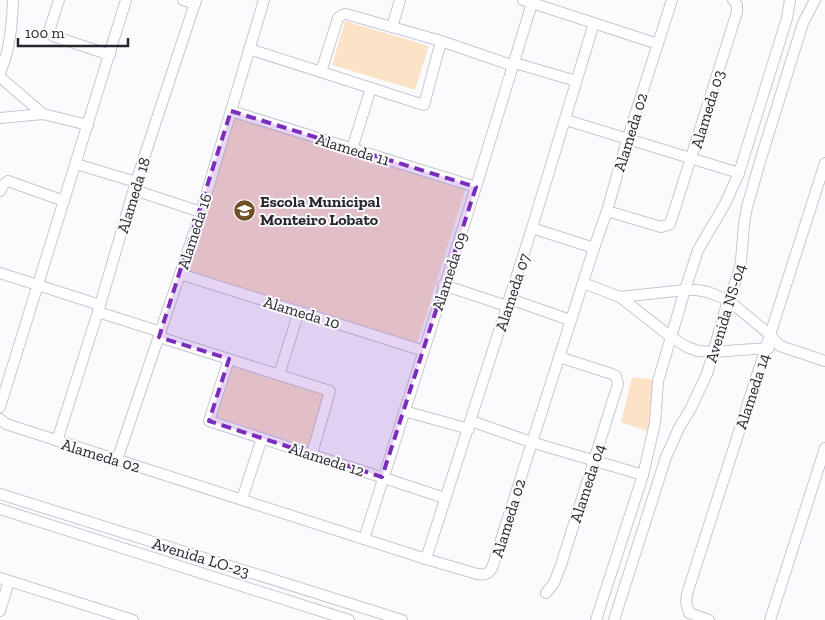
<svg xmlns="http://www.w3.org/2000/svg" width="825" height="620" font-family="'Zilla Slab',serif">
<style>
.green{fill:#fce3c8}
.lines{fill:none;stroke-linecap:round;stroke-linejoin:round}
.minor-casing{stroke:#c7c6d5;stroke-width:12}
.minor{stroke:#fff;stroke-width:10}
.marked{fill:#7b2cbf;fill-opacity:0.2;stroke:#7b2cbf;stroke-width:4;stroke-dasharray:10 6;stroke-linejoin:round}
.labels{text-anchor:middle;stroke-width:4;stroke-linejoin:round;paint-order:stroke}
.street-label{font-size:16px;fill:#27262c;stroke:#fbfbfe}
.poi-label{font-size:16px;font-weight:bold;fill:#27262c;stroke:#fbfbfe;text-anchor:start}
</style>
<rect width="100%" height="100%" fill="#fbfbfe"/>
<g class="green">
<polygon points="345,21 429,46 415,90 332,65"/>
<polygon points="235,117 465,190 417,344 186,272"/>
<polygon points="232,365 327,395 310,447 216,417"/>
<polygon points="632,377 655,380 649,432 621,422"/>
</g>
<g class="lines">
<defs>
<g id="minor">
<polyline points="59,0 50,28 53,36 110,55"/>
<polyline points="183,0 195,4"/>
<polyline points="523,0 658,44"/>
<polyline points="392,27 400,0"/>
<polyline points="249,49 424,105 441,41"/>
<polyline points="515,63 576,81"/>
<polyline points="321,72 338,18 342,15 346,14 441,41 514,66"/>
<path d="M0,73C10,49 12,26 13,0"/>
<polyline points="0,77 43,114"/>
<polyline points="231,111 476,187"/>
<polyline points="0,118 43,114 88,125"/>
<polyline points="566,120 739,173"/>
<polyline points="352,149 371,88"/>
<polyline points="76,164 136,182"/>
<polyline points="134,190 201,212"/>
<polyline points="0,191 4,184 8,181 64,201"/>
<polyline points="607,211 661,227 670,224 737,12 737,5 733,0"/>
<polyline points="532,228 594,248"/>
<polyline points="0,273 100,305"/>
<polyline points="180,274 424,351"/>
<polyline points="583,283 620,297 671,337 687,347 698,351 713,352 769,348"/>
<polyline points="443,285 507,306"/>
<polyline points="620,297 685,290 697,290 708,292 728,300 769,334 780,346 825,361"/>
<polyline points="510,299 570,320"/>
<polyline points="98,312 161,332"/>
<polyline points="159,337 330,391 312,454"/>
<polyline points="229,359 209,421 445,498"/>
<polyline points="279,375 299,311"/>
<polyline points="0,407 126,0"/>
<polyline points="404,411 469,429"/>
<path d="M0,419L6,424L426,559L477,574C484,575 488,575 492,568L594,248L607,211L627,140L672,0"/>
<polyline points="471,421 531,442 643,475"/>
<polyline points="57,441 98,312 136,182 196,0"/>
<polyline points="117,460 201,212 264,0"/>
<polyline points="0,494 402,620"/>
<polyline points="242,499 262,438"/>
<polyline points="0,509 349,620"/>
<polyline points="364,539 476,187 532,3"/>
<polyline points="426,559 532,228 594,23"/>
<polyline points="0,578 133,620"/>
<polyline points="546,593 554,583 561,565 618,384 616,376 612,374 559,357"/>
<polyline points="0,611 9,581"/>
<polyline points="596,620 643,475 655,423 658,381 685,290 698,250 725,204 739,173 787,18 790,0"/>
<polyline points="614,620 666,457 679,428 691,408 707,374 728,300 738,275 741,261 744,224 747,207 762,155 803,23 815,0"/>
<polyline points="709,620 689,613 686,602 687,594 825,163"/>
<polyline points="770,620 825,448"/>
</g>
</defs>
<use href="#minor" class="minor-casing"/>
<use href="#minor" class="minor"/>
</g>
<path class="marked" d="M231,111L476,187L382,477L209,421L229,359L159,337Z"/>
<defs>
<symbol id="school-disc" viewBox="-11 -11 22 22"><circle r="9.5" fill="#714f27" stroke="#fbfbfe"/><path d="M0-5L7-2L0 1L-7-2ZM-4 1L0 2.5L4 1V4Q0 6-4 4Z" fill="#fff"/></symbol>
</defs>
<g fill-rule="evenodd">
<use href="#school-disc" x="232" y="198" width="25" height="25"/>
</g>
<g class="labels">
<g class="street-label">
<text transform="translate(707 109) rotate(-73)" y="6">Alameda 03</text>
<text transform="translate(630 132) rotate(-73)" y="6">Alameda 02</text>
<text transform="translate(353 149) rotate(17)" y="6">Alameda 11</text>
<text transform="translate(133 195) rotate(-73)" y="6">Alameda 18</text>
<text transform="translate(194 231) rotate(-72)" y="6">Alameda 16</text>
<text transform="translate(449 271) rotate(-72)" y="6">Alameda 09</text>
<text transform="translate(512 292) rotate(-72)" y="6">Alameda 07</text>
<text transform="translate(302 312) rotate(17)" y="6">Alameda 10</text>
<text transform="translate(725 313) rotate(-73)" y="6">Avenida NS-04</text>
<text transform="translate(752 391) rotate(-72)" y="6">Alameda 14</text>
<text transform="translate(101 455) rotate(17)" y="6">Alameda 02</text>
<text transform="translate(327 459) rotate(18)" y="6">Alameda 12</text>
<text transform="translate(587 483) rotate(-72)" y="6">Alameda 04</text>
<text transform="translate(508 518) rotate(-73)" y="6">Alameda 02</text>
<text transform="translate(201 557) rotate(17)" y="6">Avenida LO-23</text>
</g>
<g class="poi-label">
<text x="260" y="207">Escola Municipal<tspan x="260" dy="18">Monteiro Lobato</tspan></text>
</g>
</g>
<path d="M18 38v8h110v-8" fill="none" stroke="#27262c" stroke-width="2.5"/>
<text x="25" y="38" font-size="15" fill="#27262c" stroke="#fbfbfe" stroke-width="4" paint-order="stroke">100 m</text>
</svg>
